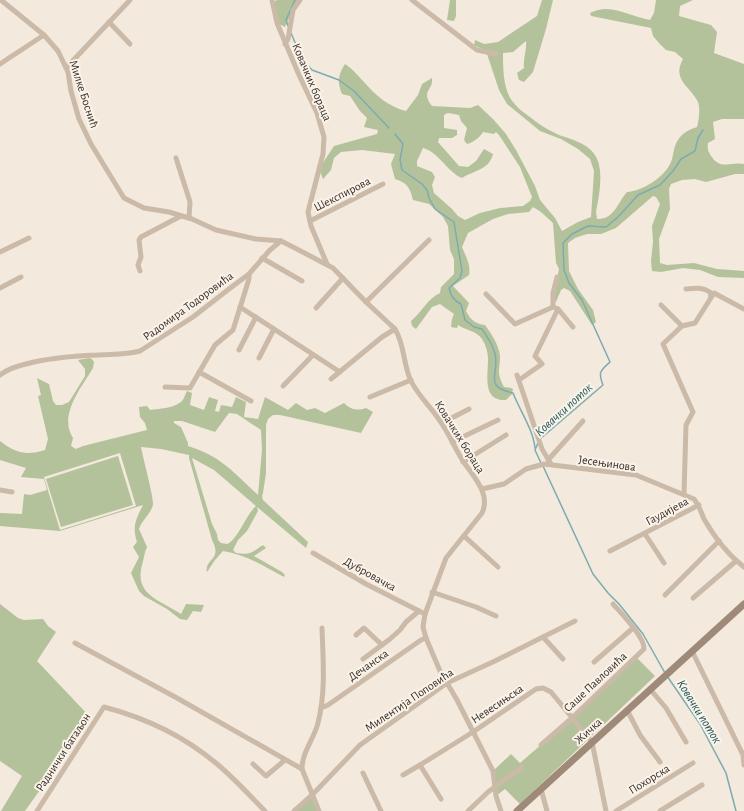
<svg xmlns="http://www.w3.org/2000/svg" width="744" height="811" font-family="'Alegreya Sans',sans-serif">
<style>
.green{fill:#b4c29c;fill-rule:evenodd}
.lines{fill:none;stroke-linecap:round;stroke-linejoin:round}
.stream{stroke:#7bacb0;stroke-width:1.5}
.minor{stroke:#cbbaa8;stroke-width:5}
.secondary{stroke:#9f8979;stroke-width:7}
.labels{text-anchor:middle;stroke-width:4;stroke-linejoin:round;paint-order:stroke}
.street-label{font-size:12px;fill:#382e28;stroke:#faf3e9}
.water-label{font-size:13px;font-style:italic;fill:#1d535a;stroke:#faf3e9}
</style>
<rect width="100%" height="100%" fill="#f3e9dd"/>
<g class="green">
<polygon points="277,0 300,0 293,10 285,27 277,23 273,2"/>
<polygon points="450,0 456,0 456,16 454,21 447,20"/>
<path d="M542,0H553L546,29L533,72L524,82L519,80L517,73L524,68C523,58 527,50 526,41L513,52L503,53C503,68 503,92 514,103C519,110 528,115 535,121C542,126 550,131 559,135C573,140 592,144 598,161C603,177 599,196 596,212L597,219C614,220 618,202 627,192C642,191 663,178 670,164C673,159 673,152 675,146C679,135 687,130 697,127C699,120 701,106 697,100C688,85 672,79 683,59L675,52L666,50L659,43L653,36L651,28L591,16L590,13C611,2 630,17 650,20L654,13L656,0H693L680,6L679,16L711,25L717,32L714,53L744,64V119H722L713,122L715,139L708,143C707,149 708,151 711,156C721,171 730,161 744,164V174H735L706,182L695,179L682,180L671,184L669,189L670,209L659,239L660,263L667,265L694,263L717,269L744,271V278L718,277L700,270L683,268L661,272L652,271L651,261L653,242L652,226L660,204L656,197L653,196L616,228L601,234H587L575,238L568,243L569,271L578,289L593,310L596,322L592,325L570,291L564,288L561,290L556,302L553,300L559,269L556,263L553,223L541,212L533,207L529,212L508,214L493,219L468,233L462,247C466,257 471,265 469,275L453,286L469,303L466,311C470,319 475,324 485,325C491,333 499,345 500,356C500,371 496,372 504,387L511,388L513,389L512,394L506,400C482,401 488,376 488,359C488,353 486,345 482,339C477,331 465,330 458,325L457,328L451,327L452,319L454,314L440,304L432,307L416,329L412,326L411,321C422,312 427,299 440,293L441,287L454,274V259L450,250L448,226L443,217L429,204L413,200C410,187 407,183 395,179L391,164L395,154L362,150L341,152L334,158L331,170L323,179L319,169L334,146L377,134L378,130L364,127L367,118L360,111L350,96L342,94C337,82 338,75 345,64C354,70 357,75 364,82C375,95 389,107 406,111L418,95L422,84L432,78C434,90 420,91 432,106L470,108L478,105L493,119L506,134L516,150L535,186L540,200L555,218L562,231L578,222L591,217L594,171L590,159L578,149L561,139L540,131L507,104L499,90L486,51L474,45L475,40L484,44L498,42L537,16ZM448,113L459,115L461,121L467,128L464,140L467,144C474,142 479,138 483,132L494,134L496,132L499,135L520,167L532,197L530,201L523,206L500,208L480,213L465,220L458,216L452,209L434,193L432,185L435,177L432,172L417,166V161L423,148C439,152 447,172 462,178C475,170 489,170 493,154L484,149L476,161L468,167L459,166L438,142L439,138H452L457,135V130L444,128V115Z"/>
<path d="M89,358L92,359L94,362L93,368C82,387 58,415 73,438L71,446L76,449L83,446L147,430L145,423L140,417L139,407L147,406L150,410C159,409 173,408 181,402C184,400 185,394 187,391L192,393L190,405L204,410L209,397L218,400L215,411L219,412L221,405L232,407L236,397L246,402L244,417L258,419L265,397L288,410L296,403L307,410L315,408L325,413L344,403C351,410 357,411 366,408L373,412L361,433L280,415H273L268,419L266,425V473L263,493L262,496L263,500L308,542L306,548L257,507L258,511L247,531L238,540L233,550L236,553C251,555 251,553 263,545L266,548L254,556L282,572L285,575L284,577C265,567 245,554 223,551L215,560L207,572C204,558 223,561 212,540L189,458V455L161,449L141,447C143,458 154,498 153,505C150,515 142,520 139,529L147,547C144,553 144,559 142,565C134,595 160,600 181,614L186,604L204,605L201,612L193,611L187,620L180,619L167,609L144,596L139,591L131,573L139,557L133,547L137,542C132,526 136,519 143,505L60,531L0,526V513L22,514L24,494L30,495L47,490L44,479L21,477L26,468L0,460V441C15,453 27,456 45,450L48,439L38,396L41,395L37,378L49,384L53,401L56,405H62L69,402L85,376V369L78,360ZM229,413L237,414L261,430L262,450L258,495C234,473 221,456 188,446V443L181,427L174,423V421H182L215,432ZM120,453L136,506L60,530L44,477ZM192,458L214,470L256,506C247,513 237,541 227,544C225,544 223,543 221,543L218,540L217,534L212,524Z"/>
<polygon points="118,456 133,505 61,527 46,479"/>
<polygon points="0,604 18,618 24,620 43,619 48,626 56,632 37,661 91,718 25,811 1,811 22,776 0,761"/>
<polygon points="636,657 655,676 520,804 505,789 496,796 493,771 511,754 520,763 572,718"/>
<polygon points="313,794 319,811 294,811"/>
</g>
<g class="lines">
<g class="stream">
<polyline points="288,26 286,20 295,0"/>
<polyline points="291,33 302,59 312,70 339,80 354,91 389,128"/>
<path d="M395,134L403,144L400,160L402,170L422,184L427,190L429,198L435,209L454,222L462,271L460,278L449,288C451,296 453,300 461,304L465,320L474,327L482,329C487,337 493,344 495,354C500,375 482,386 513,393C520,411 533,429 535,448"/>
<path d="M540,439L603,385C598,372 600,371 610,362L582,300L569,283L564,270L563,243L572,234L588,226L606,227L618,217L638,195L660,185L673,171L681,159L695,151L698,138L703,130"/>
<polyline points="538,443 535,450 541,463"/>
<polyline points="543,466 593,574 608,593 619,604 643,634 665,673"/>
<polyline points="667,676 700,724 726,773 736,811"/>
</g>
<g class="minor">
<path d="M1,0L44,35L58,51L68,72L71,91L79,119L91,144L124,198L144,208L169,212L192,219L216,230L256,239L281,241L293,247L333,268L366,302L395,329C405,345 403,365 411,381C419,397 433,409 442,424C449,434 454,446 460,456C470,474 492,492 482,513L446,558L425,614L423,627L426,638L440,671L457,700L493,771L496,796L501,811"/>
<polyline points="272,0 277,23 299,75 317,113 324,137 323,154 308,212 311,226 327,264"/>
<polyline points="412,0 477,50 496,54"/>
<polyline points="109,22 130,44"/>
<polyline points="285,44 288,39 293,10 300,0"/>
<polyline points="0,64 44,35"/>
<polyline points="66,68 130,0"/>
<polyline points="176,158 190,202 189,218"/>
<polyline points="310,221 383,184"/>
<polyline points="0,252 29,238"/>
<polyline points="262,258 302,281"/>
<polyline points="140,271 138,265 141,257 139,240 141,237 181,216"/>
<polyline points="0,288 21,277"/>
<path d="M686,289C695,288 702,287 710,292L711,297"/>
<polyline points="486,294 515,324 553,307 558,309 535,356 542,364 519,380"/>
<polyline points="366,302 429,240"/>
<polyline points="661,305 682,326"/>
<polyline points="240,307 340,372"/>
<polyline points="553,307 553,293 557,277"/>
<polyline points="316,308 343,278"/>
<polyline points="558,309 573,327"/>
<polyline points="239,350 256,317"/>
<polyline points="259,358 274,329"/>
<polyline points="199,372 251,401"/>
<path d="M0,375C8,369 17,366 26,364C48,358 73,356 97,355C111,354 126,355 140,351L193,317L229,289L249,274L270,250L281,241"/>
<polyline points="517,375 542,449 551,464"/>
<polyline points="331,379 382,337 395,329"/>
<polyline points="283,386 313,355"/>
<polyline points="165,387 190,388 215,345 233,330 249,279 249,274"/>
<polyline points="370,397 411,380"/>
<polyline points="442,423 469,409"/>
<polyline points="452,442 498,420"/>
<polyline points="548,460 583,421"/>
<polyline points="463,462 506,435"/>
<path d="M482,489L504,484L526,469L544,464L636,475L694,499C699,505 701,512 704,519C715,538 727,554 744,567"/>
<polyline points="0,490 12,492"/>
<polyline points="684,494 686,425 693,412 663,344 682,326 695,323 714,293 744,309"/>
<polyline points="645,534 664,563"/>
<polyline points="464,536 498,567"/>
<polyline points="610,551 699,505"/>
<polyline points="313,553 366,584 425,614"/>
<polyline points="432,592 476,607 496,616"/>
<polyline points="665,595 719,541"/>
<polyline points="693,598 736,561"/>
<polyline points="356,635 364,628 382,645"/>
<polyline points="543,637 563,659"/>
<polyline points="75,643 177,698 302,769 319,811"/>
<polyline points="692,651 743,755 744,765"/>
<polyline points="363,659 390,639 400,630 406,622 419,611"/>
<polyline points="594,662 633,628"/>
<polyline points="650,689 666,708 686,742"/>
<polyline points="321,708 328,705 421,640 426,638"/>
<polyline points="627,710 640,735 660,762"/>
<path d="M541,745L572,718L644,649C645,637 621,613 613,604"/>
<polyline points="253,764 266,776 285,760"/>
<path d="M302,769C302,752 314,739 318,723C326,692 323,659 322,628"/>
<polyline points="363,773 381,811"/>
<polyline points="403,775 420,765"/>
<polyline points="541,789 547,811"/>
<polyline points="441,799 420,765 473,732 536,689 543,688 551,692 592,742 606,811"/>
<path d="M37,811L104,707C146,718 184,736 217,764C234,778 249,795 265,811"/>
<polyline points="294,811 313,794 360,745 447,683 495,661 575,621"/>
<polyline points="468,811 488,792 522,767"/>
<polyline points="616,811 693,763"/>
<polyline points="660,811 702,785"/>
</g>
<polyline class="secondary" points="517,811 744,604"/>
</g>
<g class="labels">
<g class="street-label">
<text transform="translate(312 82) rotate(67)" y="4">Ковачких бораца</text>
<text transform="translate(84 94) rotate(72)" y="4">Милке Боснић</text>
<text transform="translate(342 194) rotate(-27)" y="4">Шекспирова</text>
<text transform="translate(188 306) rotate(-36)" y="4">Радомира Тодоровића</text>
<text transform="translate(460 437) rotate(58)" y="4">Ковачких бораца</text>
<text transform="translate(607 463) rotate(8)" y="4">Јесењинова</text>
<text transform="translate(667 511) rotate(-28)" y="4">Гаудијева</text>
<text transform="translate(370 574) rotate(29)" y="4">Дубровачка</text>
<text transform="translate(368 665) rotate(-35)" y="4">Дечанска</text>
<text transform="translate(595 682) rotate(-43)" y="4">Саше Павловића</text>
<text transform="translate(409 700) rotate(-34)" y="4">Милентија Поповића</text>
<text transform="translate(497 704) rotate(-34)" y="4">Невесињска</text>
<text transform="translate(588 731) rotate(-42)" y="4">Жичка</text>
<text transform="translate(63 752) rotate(-57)" y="4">Раднички батаљон</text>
<text transform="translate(649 779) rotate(-32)" y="4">Похорска</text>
</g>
<g class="water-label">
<text transform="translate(563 409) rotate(-42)" y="5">Ковачки поток</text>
<text transform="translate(700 711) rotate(58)" y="5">Ковачки поток</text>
</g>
</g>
</svg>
